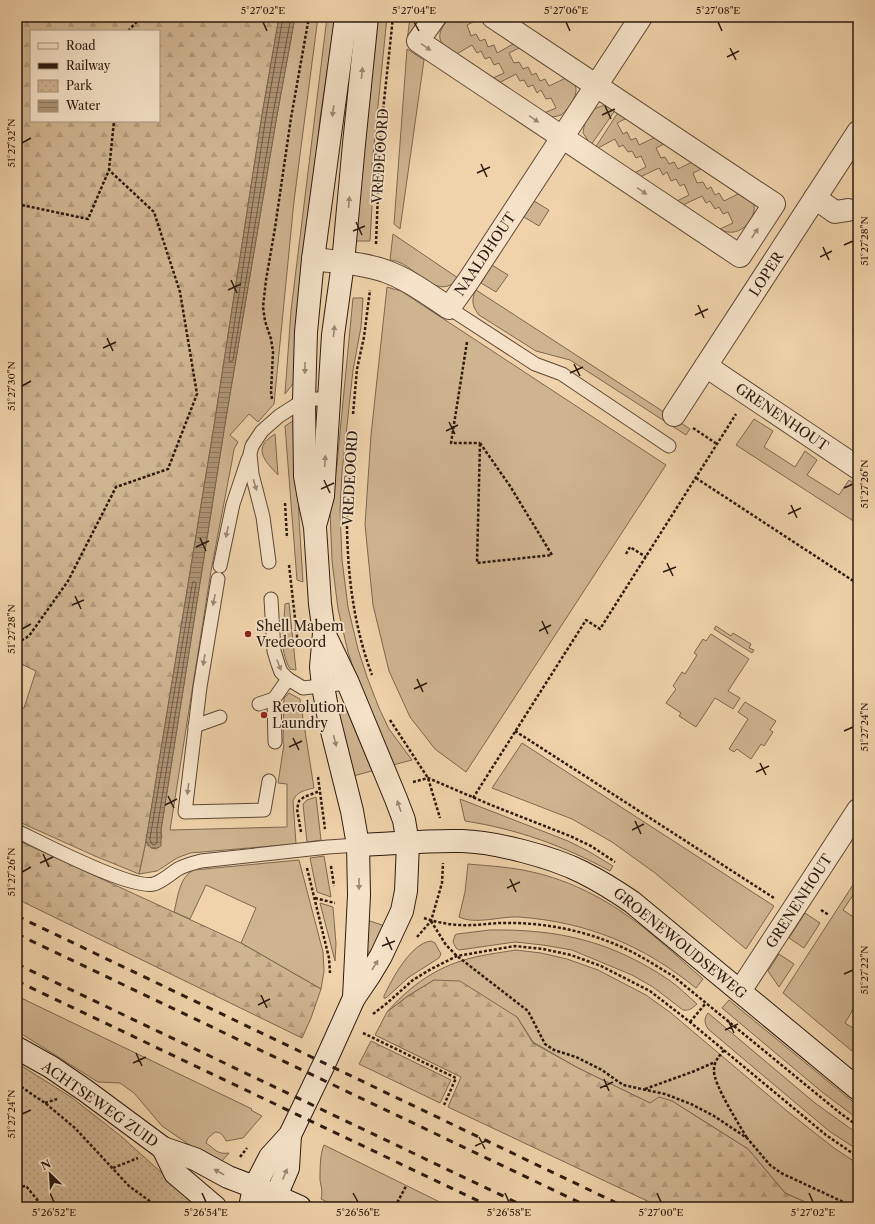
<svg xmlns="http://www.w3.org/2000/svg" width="875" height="1224" font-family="'Libre Caslon Text',serif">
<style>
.grass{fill:#cfb490;stroke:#7e6750}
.forest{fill:url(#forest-firs);stroke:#7e6750;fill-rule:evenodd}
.park{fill:url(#park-dots);stroke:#7e6750}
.water{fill:url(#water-rules);stroke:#7a634d}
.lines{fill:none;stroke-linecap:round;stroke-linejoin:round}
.shore{stroke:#6e5743;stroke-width:1}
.lane-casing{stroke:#5e4836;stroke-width:15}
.street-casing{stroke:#5e4836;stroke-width:24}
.secondary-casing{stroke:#2d1a10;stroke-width:24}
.path{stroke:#2d1a10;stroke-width:2.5;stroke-dasharray:3 2;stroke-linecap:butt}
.lane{stroke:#f5e2c8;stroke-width:13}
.street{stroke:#f5e2c8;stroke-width:22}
.secondary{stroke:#f5e2c8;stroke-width:22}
.rail{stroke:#2d1a10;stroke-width:3;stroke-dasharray:7 7;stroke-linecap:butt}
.oneway{fill:#9b8875}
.ticks{fill:none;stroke:#2d1a10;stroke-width:1.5}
.poi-dot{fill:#8f2418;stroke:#f5e2c8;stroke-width:1.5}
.labels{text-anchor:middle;stroke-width:3.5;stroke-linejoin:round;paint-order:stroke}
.street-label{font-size:14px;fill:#2d1a10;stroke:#f5e2c8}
.poi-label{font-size:14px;fill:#2d1a10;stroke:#f5e2c8;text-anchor:start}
.neatline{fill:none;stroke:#2d1a10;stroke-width:1.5}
.ticks-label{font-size:10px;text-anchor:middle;fill:#2d1a10}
</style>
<defs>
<pattern id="forest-firs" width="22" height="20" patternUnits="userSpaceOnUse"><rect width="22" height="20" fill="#cfb490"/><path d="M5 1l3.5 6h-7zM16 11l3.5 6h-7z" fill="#b29a7b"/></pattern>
<pattern id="park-dots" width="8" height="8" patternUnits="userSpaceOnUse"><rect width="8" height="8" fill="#cfb490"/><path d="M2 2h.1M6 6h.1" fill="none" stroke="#b29a7b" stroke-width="1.8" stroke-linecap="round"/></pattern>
<pattern id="water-rules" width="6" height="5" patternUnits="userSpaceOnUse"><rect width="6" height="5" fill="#ae9476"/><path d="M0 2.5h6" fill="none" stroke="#8e785f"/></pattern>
</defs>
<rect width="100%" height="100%" fill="#f0d3aa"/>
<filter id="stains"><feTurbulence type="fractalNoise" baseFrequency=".005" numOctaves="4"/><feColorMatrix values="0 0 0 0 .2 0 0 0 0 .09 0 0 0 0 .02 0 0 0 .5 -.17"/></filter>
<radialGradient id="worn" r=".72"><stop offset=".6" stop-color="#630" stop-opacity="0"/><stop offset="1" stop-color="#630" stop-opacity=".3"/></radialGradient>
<g class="grass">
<path d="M295,17H318L294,201L274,404L258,422L249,414L230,435L238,442L234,449L232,461L211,571L170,830L287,827V784L278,783L284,744L283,743L284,698L289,693L300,699L314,788C305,790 296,792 293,801L296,844L190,853L177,858L157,871L139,874L146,841L148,846L162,838L161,830L225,424L277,115Z"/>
<polygon points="327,17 335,17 320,119 311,204 298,377 285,394 291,311"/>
<polygon points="376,17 387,17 372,165 372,206 370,241 355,241"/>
<polygon points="410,17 425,17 407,41"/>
<path d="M451,17H476L479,19L467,25L471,36L476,34L480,41L485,39L488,47L494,45L497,53L515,43L521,47L509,53L514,63L519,62L523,69L528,67L532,75L536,73L540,81L545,79L549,86L568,77C581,86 576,97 568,108C566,110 564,113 561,115C556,117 551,117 546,116L544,113L556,108L551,98L546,99L541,90L537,93L533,85L528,87L524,80L520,81L516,74L497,84L491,79L504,73L499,63L494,65L490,57L485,59L481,51L477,53L472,45L455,55C437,43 434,34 451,17Z"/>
<polygon points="407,49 424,60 400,229 394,224"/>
<path d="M607,105L616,109L591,145L583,133C585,117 591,107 607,105Z"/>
<path d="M619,111L629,117L617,123L623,134L627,132L631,140L636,138L639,145L658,136L668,142L656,148L661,158L665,157L669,164L674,162L678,169L696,160L706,167L693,173L697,183L703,182L707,189L711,187L715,195L719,193L724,201L742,192C745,194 750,197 752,200C761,213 741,242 720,229L733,223L728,212L723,214L719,207L715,209L710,201L706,203L702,196L683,205L677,201L689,195L684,184L680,186L676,179L671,181L667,172L663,175L659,168L640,177L634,173L646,167L641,156L636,158L632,151L628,152L623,145L619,147L615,139L596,149L595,148Z"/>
<polygon points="534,201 549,210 539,226 524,217"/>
<path d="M393,234L458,278C437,305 414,261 390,260Z"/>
<polygon points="492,265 508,275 496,292 481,283"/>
<polygon points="387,287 401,291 666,465 466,772 435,749 410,717 389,671 373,605 365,525 371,435"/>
<path d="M476,290L690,429L686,435L570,360L536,351L479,315C472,306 471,300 476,290Z"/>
<polygon points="353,298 363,298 361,327 353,370 342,472 340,509 342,560 348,607 358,649 367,677 379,708 389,729 412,760 393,765 357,680 348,652 338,609 332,561 330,510 337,464"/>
<polygon points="296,419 299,518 303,582 297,580 285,426"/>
<polygon points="754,419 773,431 764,447 795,467 805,451 817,460 807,475 839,495 849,480 858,486 858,499 854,506 858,508 858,524 736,445"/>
<path d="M275,434L278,475C264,460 252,448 275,434Z"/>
<path d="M289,603L296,670L290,669C278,648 284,627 285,604Z"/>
<polygon points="716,626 731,636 733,633 751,644 749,648 754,650 752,653 714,629"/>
<polygon points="711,634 749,659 728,691 740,698 733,709 715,698 696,727 679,716 681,713 666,703 676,689 673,686 682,672 685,674 697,655 694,653 703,639 706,641"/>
<polygon points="745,702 776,721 770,730 773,732 764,746 761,744 751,759 737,749 734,752 729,749 748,719 738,712"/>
<polygon points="347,711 372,771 353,776 338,714"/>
<polygon points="522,743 774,906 746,949 655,873 612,842 572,819 492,788"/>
<polygon points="316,797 321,840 307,842 303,804 307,800"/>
<path d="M460,799L568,841L588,851L613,866L610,871C564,846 517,829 465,821Z"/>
<polygon points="324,856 331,897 317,892 310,858"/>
<path d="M299,860L323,952L324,971L321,989L241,943L256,908L206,885L190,919L174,912C178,897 179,877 194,870Z"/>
<path d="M468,864C490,866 511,867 532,872C569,880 606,899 636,922C659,939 681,960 703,979L696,988C643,945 587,922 519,917C501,916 475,925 459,917L465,892Z"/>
<polygon points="858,877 858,888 843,910 858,920 858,998 851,1013 845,1023 858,1031 858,1041 852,1051 783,993"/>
<polygon points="320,903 333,907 336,944 335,961"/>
<polygon points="805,913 820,923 804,948 789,938"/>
<polygon points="367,920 385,926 372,953 365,951"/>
<path d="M490,930C559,929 611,941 669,980C679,987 688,996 697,1004C692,1008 690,1011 683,1010L653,987L632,975L572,950L543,945L515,942L459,950L456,948L453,942L455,935L457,934Z"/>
<path d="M431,941L435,943L441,954L439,958L409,977L386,998H384V996C392,979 411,943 431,941Z"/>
<path d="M516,950L541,953L567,959L598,970L646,995L671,1013L787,1111L834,1148L858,1164V1207H816L785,1193L748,1149L672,1101L650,1103L578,1068L533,1042L517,1017L434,980L408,996L387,1012C407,989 432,970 461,961C479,955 498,953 516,950Z"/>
<polygon points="779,954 794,964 779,987 768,971"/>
<path d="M17,996L252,1109L251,1110L262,1116L243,1138L226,1141C224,1136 221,1132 215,1132L208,1138L206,1143C214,1148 217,1155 229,1153L222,1161L204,1155L162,1126L134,1093L120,1083L98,1082L17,1031Z"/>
<polygon points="729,1000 858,1106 858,1119 822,1092 722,1008"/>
<path d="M708,1013L815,1103L858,1134V1150L829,1131L708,1029C704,1022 704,1019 708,1013Z"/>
<path d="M324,1145L450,1207H338L321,1199C323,1192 321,1187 320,1180C320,1170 320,1153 324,1145Z"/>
</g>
<g class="forest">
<path d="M17,17H279L262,115L214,426L146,841L139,874L95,856L17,821V705L24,708L36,671L17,662ZM31,31H159V121H31Z"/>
<polygon points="17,840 241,943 321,989 311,1018 302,1038 17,899"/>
<polygon points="434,980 460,981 517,1017 533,1043 578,1068 650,1103 659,1097 672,1101 748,1149 785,1193 816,1207 660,1207 448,1107 461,1077 375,1035 387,1012 408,996"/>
<polygon points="371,1041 451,1080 440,1103 359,1064"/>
</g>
<polygon class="park" points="17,1063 71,1097 122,1137 195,1203 198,1207 17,1207"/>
<polygon class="water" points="279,17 295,17 277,115 225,424 161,830 161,846 156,849 151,848 146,841 214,426 262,115"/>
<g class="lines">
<g class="shore">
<polyline points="283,17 266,116 229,359 230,362 233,360 273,114 291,17"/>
<polygon points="193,582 195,582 196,584 157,829 157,843 154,845 152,844 150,840"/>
</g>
<defs>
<g id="lane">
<polyline points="449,308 535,364 562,374 669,446"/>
<polyline points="269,562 263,517 252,474 250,454 252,446 262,431 279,416 304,400 330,398"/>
<polyline points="220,566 233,504 248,459"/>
<polyline points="218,579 200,687 185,812 264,810 269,781"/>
<polyline points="271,599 274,651 278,664 281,672 288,679 303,688 348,683"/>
<polyline points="259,704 274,699"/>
<polyline points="195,726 220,717"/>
<polyline points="275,742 274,699 288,679"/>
<path d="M17,831C42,843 131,890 154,884C163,881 170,874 178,869C185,865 193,863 201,861L328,847L358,845"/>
</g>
<g id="street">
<polyline points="435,17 418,41 740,256 774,204 493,17"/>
<polyline points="815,198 835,212 848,210"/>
<path d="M313,259C336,262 364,263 385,271C408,279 429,295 449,308L469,280L641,17"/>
<polyline points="706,366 858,468"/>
<polyline points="674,415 858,132"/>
<polyline points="740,991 858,810"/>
</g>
<g id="secondary">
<polyline points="346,17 313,259 306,332 304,400 305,476 309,499 315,527 320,604 324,633 321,667 323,686 329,719 352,811 358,845 359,895 354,998"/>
<polyline points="316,522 323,496 333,335 343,263 354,144 367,17"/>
<path d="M358,845C392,844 427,840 462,841C496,842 552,857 582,872C600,881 616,891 632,902L858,1089"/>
<polyline points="17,1048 51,1067 86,1091 163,1148 195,1159 228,1177 262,1190 300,1207"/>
<polyline points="163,1148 175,1173 215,1207"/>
<polyline points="250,1207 254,1188 270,1157 290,1135 326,1060 354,998 369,976 381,956 402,911 406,891 408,844 404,820 396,799 348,683 324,633"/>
<polyline points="265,1207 276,1196 288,1168 290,1135"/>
</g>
</defs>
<use href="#lane" class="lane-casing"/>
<use href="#street" class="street-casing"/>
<use href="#secondary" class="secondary-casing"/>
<g class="path">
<polyline points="128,31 141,17"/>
<polyline points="17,204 88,219 109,170 114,121"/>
<polyline points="376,244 380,139 393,17"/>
<polyline points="467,342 451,443 480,443"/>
<polyline points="272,399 271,392 273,352 271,339 265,321 263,307 266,280 275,228 291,118 309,17"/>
<polyline points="353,414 357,369 364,337 370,290"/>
<polyline points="693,428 717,444"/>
<polygon points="480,443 510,486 552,555 477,563"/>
<polyline points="696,478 858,584"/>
<path d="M347,501C346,560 351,619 372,675"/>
<polyline points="285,503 287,538"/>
<polyline points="626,554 630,547 646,557"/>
<polyline points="289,565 298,645"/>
<polyline points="17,643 29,636 68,581 116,487 168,469 197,394 180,292 154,212 109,170"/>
<polyline points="390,720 428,778 440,818"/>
<polyline points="515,731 774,898"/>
<polyline points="318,777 325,829"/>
<polyline points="413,782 428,778 491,805 570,836 591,846 615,862"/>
<polyline points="473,798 586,620 600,629 736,414"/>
<polyline points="301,832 297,809 299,801 304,797 320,791"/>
<polyline points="331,866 334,886"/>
<polyline points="307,868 329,958 330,973"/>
<polyline points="315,898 335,903"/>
<polyline points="821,910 829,915"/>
<path d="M424,918C438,923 456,926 472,925C482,925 492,923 502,923C544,922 588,931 626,949C643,957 658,967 673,976L840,1113L858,1126"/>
<polyline points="431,921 446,945 457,956 528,1011 545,1044 554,1050 576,1057 602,1070 623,1085 665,1094 691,1104 714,1116 747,1138 770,1165 781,1173 854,1207"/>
<polyline points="417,937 431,921 442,883 443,863"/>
<polyline points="373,1014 386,1004 413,980 431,969 457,956 515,946 543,949 571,955 601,966 650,991 690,1022 826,1135 858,1157"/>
<polyline points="690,1022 706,1003"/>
<polyline points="363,1033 456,1078 444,1105"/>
<path d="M724,1050C719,1057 714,1061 714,1070C713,1084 739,1124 747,1138"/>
<polyline points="17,1084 45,1103 75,1128 129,1186 158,1207"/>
<polyline points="645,1089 692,1072 715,1062"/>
<polyline points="45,1103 57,1099"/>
<polyline points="240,1157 247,1148"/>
<polyline points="113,1168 138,1158"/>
<polyline points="17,1187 26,1186 43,1207"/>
<polyline points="395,1207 406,1186"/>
</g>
<use href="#lane" class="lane"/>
<use href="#street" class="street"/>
<use href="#secondary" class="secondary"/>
<g class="rail">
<polyline points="17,916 625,1207"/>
<polyline points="17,934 589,1207"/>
<polyline points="17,964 526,1207"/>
<polyline points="17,981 491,1207"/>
</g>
</g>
<defs><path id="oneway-solid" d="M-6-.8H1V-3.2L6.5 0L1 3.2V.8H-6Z"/></defs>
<g class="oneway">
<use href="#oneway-solid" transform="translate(426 47) rotate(34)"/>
<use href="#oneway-solid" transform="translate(362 73) rotate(-84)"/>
<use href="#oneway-solid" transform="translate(333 111) rotate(98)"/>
<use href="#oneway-solid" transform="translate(534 119) rotate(34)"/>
<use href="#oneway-solid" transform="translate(642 191) rotate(34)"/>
<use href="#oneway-solid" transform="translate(349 202) rotate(-85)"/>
<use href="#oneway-solid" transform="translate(755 233) rotate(-56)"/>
<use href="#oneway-solid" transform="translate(334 331) rotate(-84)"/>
<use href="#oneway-solid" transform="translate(305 368) rotate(91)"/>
<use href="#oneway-solid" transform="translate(325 461) rotate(-86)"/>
<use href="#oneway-solid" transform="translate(255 485) rotate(74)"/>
<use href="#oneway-solid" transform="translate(227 532) rotate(102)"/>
<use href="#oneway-solid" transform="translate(214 600) rotate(101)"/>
<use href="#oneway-solid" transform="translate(204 660) rotate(99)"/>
<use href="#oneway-solid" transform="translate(279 665) rotate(68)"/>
<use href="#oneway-solid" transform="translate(335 741) rotate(76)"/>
<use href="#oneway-solid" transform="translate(188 789) rotate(97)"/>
<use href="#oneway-solid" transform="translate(399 806) rotate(-109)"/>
<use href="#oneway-solid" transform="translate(359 884) rotate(90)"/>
<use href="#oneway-solid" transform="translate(375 965) rotate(-59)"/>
<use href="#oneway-solid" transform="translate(219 1172) rotate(-151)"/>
<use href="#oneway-solid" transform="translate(285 1174) rotate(-68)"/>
</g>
<path class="ticks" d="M263,22L267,31M414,22L419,31M566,22L570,31M718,22L722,31M730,48L736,60M727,57L739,51M605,106L611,119M602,115L615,109M22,143L31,138M481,164L487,177M477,173L490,167M356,222L362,235M353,231L365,226M844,245L853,241M823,247L829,260M820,257L832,251M231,280L237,293M228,290L241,284M698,305L704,318M695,315L708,309M107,338L113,351M103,348L116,342M574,364L580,376M570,373L583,367M22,386L31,381M449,422L455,434M446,431L458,425M324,480L330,493M844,488L853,484M321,489L334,483M791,505L797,518M788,514L801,508M200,538L206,551M196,547L209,541M667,563L673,576M663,572L676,567M75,596L81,609M72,605L84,600M542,621L548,634M22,629L31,624M539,631L551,625M417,679L423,692M414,689L427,683M844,731L853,727M293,738L299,750M289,747L302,741M760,763L766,775M756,772L769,766M168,796L174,808M165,805L177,799M635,821L641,834M632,830L644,824M43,854L49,867M40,863L53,857M22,872L31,867M510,879L516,892M507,888L520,882M386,937L392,950M382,946L395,941M844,974L853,970M261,995L267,1008M258,1005L270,999M728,1020L734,1033M725,1030L738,1024M136,1053L142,1066M133,1063L146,1057M604,1079L609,1091M600,1088L613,1082M22,1114L31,1110M479,1137L485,1149M475,1146L488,1140M50,1193L54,1202M202,1193L206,1202M353,1193L358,1202M505,1193L509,1202M657,1193L661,1202M809,1193L813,1202"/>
<g class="poi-dot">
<circle cx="248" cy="634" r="4"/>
<circle cx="264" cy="715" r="4"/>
</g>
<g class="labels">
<g class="street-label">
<text transform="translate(380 156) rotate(-86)" y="5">VREDEOORD</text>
<text transform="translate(485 254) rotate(-56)" y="5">NAALDHOUT</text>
<text transform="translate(766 274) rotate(-57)" y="5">LOPER</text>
<text transform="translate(782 417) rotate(34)" y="5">GRENENHOUT</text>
<text transform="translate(350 478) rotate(-87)" y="5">VREDEOORD</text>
<text transform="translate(799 901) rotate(-57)" y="5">GRENENHOUT</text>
<text transform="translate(680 943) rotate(39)" y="5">GROENEWOUDSEWEG</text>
<text transform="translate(100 1104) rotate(35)" y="5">ACHTSEWEG ZUID</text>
</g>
<g class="poi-label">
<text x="256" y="631">Shell Mabem<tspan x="256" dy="16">Vredeoord</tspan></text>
<text x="272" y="712">Revolution<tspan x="272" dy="16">Laundry</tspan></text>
</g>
</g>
<rect width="875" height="1224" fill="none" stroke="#f0d3aa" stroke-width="44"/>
<rect x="30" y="30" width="130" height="92" fill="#f5e2c8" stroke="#a5927e"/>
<rect x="38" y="43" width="20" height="6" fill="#f5e2c8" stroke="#a5927e"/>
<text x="66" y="50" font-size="12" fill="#2d1a10">Road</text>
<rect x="38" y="63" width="20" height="6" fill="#2d1a10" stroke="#a5927e"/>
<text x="66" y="70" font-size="12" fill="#2d1a10">Railway</text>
<rect x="38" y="80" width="20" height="12" fill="url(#park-dots)" stroke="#a5927e"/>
<text x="66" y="90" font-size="12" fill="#2d1a10">Park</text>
<rect x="38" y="100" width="20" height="12" fill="url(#water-rules)" stroke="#a5927e"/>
<text x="66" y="110" font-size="12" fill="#2d1a10">Water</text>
<g transform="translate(50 1174) rotate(335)" stroke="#f5e2c8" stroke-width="3" paint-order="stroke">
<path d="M0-3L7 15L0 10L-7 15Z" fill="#2d1a10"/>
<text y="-6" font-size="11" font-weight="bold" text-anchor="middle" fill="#2d1a10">N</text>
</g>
<rect x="22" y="22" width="831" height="1180" class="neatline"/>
<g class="ticks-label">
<text x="263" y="14">5°27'02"E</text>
<text x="414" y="14">5°27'04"E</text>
<text x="566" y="14">5°27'06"E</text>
<text x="718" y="14">5°27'08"E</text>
<text transform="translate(11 143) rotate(-90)" y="4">51°27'32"N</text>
<text transform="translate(864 241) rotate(-90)" y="4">51°27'28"N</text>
<text transform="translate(11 386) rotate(-90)" y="4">51°27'30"N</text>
<text transform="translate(864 484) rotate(-90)" y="4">51°27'26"N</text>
<text transform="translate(11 629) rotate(-90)" y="4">51°27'28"N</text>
<text transform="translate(864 727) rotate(-90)" y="4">51°27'24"N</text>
<text transform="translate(11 872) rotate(-90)" y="4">51°27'26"N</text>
<text transform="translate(864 970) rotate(-90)" y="4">51°27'22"N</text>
<text transform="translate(11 1114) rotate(-90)" y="4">51°27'24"N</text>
<text x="54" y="1216">5°26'52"E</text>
<text x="206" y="1216">5°26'54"E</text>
<text x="358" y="1216">5°26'56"E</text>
<text x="509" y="1216">5°26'58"E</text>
<text x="661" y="1216">5°27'00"E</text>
<text x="813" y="1216">5°27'02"E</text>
</g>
<rect width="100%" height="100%" filter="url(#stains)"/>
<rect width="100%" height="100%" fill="url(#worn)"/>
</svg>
